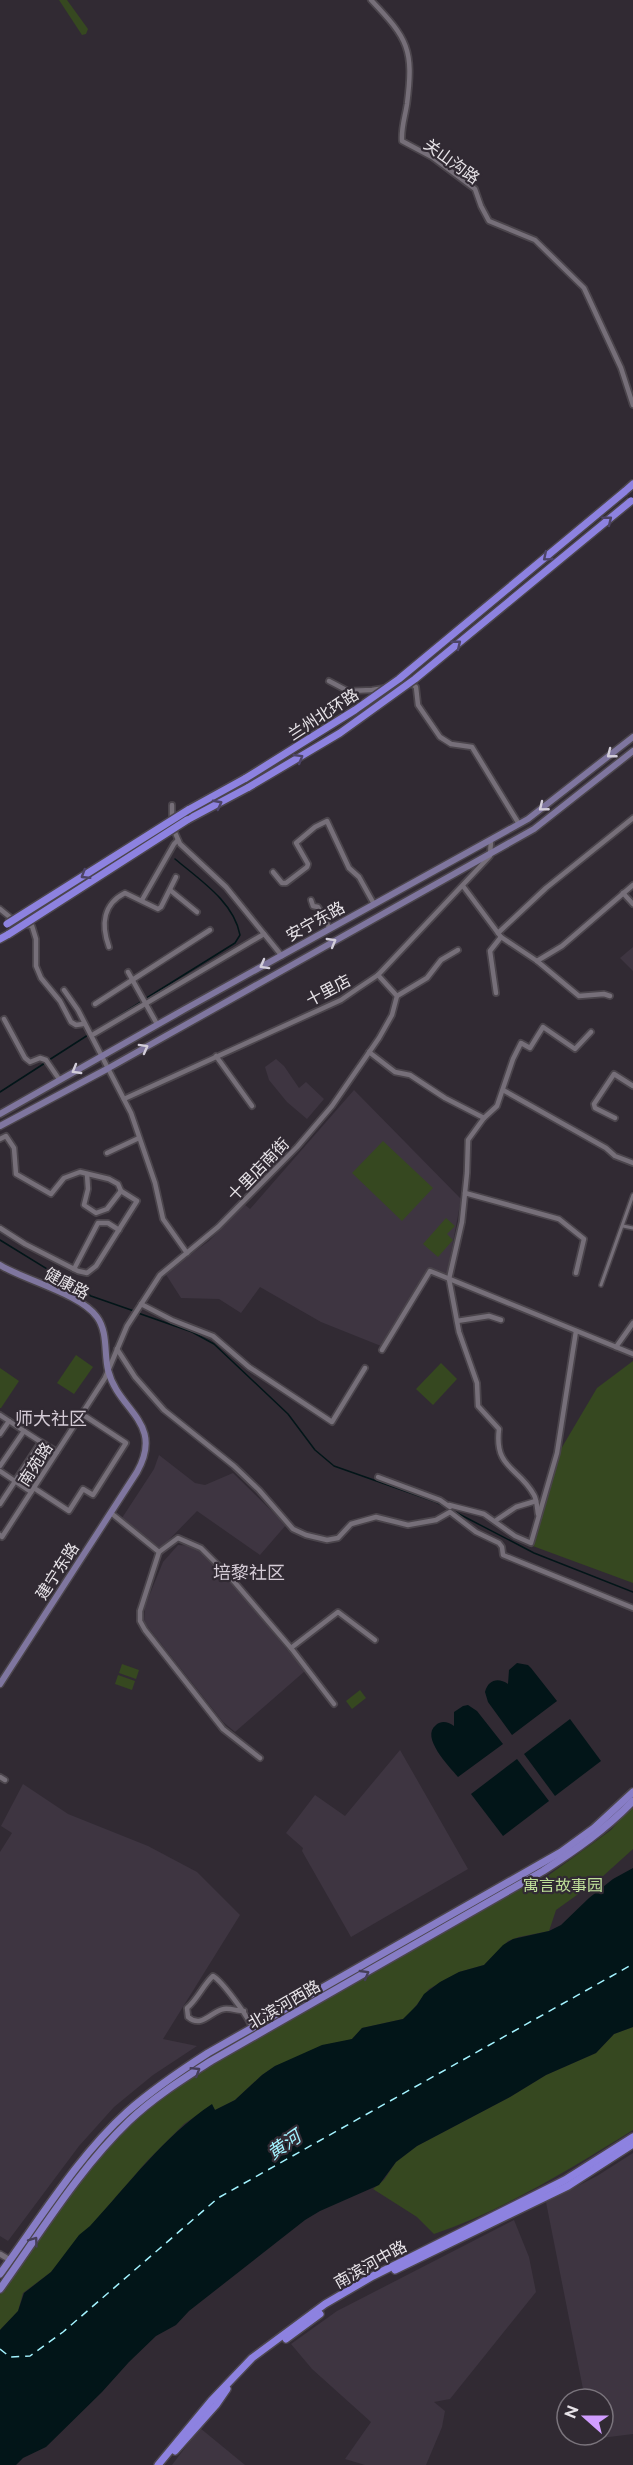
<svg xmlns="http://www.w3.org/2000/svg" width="633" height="2465" font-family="Raleway,'Noto Sans SC',sans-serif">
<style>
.built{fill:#3e3541}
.green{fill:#364820}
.water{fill:#021518}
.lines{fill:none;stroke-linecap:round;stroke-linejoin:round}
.stream{stroke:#021518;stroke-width:1.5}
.ferry{stroke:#a3f3ff;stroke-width:1.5;stroke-dasharray:8 6;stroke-linecap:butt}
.pedestrian-casing{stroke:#4b454c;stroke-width:6}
.minor-casing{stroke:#4b454c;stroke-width:8}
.tertiary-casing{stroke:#4b454c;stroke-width:8}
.secondary-casing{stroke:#4b454c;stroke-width:9}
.primary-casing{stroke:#4b454c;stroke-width:10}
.trunk-casing{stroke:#4b454c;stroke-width:10}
.pedestrian{stroke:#766f79;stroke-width:3}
.minor{stroke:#766f79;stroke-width:4.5}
.tertiary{stroke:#766f79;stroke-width:5}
.secondary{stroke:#7f769f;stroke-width:6}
.primary{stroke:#877dc6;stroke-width:7}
.trunk{stroke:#8d82e0;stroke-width:7}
.trunk-bridge-casing{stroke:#4b454c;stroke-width:10;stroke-linecap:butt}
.trunk-bridge{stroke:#8d82e0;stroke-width:7}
.oneway{stroke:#4d4467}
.oneway2{stroke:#d3ceda}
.oneway3{stroke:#463f58}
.labels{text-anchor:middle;stroke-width:4.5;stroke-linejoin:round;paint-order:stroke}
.street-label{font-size:16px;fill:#e8e4e9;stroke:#312a33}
.park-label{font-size:16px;fill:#bfe09a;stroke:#312a33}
.neighbourhood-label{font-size:18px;fill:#d4cbd6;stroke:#312a33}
.water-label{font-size:18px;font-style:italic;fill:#a3f3ff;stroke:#312a33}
</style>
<rect width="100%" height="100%" fill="#312a33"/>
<g class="built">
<polygon points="633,947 633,971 620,958"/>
<polygon points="276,1059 284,1066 299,1088 306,1082 324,1099 307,1119 287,1102 269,1080 265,1067"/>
<polygon points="354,1090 461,1199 447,1275 430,1268 381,1346 321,1322 260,1287 241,1313 219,1299 181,1298 165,1273 209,1241 244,1204 250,1209"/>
<polygon points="159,1455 195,1483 205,1485 233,1473 286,1525 260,1555 197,1511 160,1549 122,1518 154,1469"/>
<polygon points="178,1545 195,1546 210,1556 305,1671 235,1732 223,1722 144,1622 145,1606 163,1562"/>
<polygon points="400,1750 468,1869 351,1937 302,1851 303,1848 286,1833 315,1795 345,1816"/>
<polygon points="23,1784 68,1814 148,1846 197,1872 240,1915 163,2039 197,2046 153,2075 114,2107 79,2146 8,2241 0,2236 0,1852 12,1833 1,1826"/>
<polygon points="633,2153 633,2434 593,2439 592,2435 603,2435 603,2399 585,2399 546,2202 597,2176"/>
<polygon points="514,2220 529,2257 536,2292 450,2399 434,2402 445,2411 442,2427 426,2465 365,2465 345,2459 371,2422 312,2369 291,2344 337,2311"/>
<polygon points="200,2428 245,2465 172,2465"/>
</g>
<g class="green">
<polygon points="59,0 67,0 88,29 86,34 82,35"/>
<polygon points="383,1141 433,1188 402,1221 352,1173"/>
<polygon points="446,1218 455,1226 447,1234 453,1240 438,1257 423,1244"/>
<polygon points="76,1355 93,1367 74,1394 57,1383"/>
<polygon points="633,1361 633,1583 530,1545 558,1454 597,1388"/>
<polygon points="441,1363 457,1379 433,1405 416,1389"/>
<polygon points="0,1368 19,1381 1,1408 0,1408"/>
<polygon points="122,1664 139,1670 136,1679 119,1673"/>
<polygon points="118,1675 135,1681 132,1690 115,1684"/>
<polygon points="360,1690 366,1698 352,1709 346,1701"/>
<polygon points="633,1805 633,1849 602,1877 556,1910 549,1931 519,1937 508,1941 484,1965 459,1972 429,1989 411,2012 403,2019 362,2028 352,2039 275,2066 262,2075 235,2100 215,2110 212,2105 184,2124 147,2161 51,2272 23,2293 18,2311 0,2330 0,2288 111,2139 169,2088 543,1871 542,1880 611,1830"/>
<path d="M633,2027V2130C570,2169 504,2210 434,2234L417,2217L373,2189L384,2180L396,2162L417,2146L510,2097L546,2075L596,2053L614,2034Z"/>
</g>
<g class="water">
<path d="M517,1663L528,1665L531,1668L557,1701L512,1735L488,1702L485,1692C488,1680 498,1677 508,1684L509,1670Z"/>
<path d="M468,1705L477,1711L503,1744L458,1777C449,1766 420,1737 436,1725C442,1720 448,1722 454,1726V1712L463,1706Z"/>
<polygon points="570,1719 601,1761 555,1796 524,1754"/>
<polygon points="517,1759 549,1801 503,1836 471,1794"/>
<path d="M633,1868V2027L614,2034L596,2053L546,2075L510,2097L417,2146L396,2162L379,2185L320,2211L305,2220L189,2311L176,2325L156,2336L129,2362L102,2392L46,2447L23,2458L16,2465H0V2330L18,2311L24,2293L51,2272L79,2235L90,2226C129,2184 163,2137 212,2104L215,2110L235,2100L262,2075L275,2066L322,2045L352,2039L362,2028L403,2019L417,2005L424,1994L440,1982L459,1972L484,1965L503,1945L513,1939L549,1931L561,1925L589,1898L613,1879Z"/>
</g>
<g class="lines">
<g class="stream">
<path d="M145,999L235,943L240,935C234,902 200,880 175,859"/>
<polyline points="94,1031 141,1002"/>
<polyline points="49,1060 88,1035"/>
<polyline points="0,1092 45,1063"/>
<polyline points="0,1240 91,1296 134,1311"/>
<polyline points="138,1313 192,1332 214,1344 288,1414 315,1450 334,1466 436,1502 534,1553 633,1592"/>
</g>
<polyline class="ferry" points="0,2349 10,2357 30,2356 63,2332 218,2198 633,1964"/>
<defs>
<g id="pedestrian">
<polyline points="623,1226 633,1228"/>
<polyline points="601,1285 633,1195"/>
</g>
<g id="minor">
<path d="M371,0C408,39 414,49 407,104C405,117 401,128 402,141L432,157L475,189L481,206L489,221L535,240L584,288L621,368L633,405"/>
<polyline points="329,681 348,691 372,690 412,684 416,687 418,705 440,737 451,744 472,747 519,824"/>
<polyline points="172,805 172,820"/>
<polyline points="173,828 180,844 226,887 282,956"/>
<polyline points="273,872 282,883 286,883 307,867 308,864 296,843 315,827 327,821 349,868 359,877 374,904"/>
<polyline points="463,886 501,937 537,961 579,996 604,994 610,996"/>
<polyline points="170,890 197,912"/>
<polyline points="623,893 633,904"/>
<polyline points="142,900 174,844 178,840"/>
<polyline points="311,900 313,906 318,907 330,929"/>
<polyline points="0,909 17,923 32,926 36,939 36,966 41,978 60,1001 71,1022 76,1025 83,1024"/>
<polyline points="498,933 546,888 633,818"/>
<path d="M109,947C101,925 103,904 125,893L158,909L161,907L176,877"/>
<polyline points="537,961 562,946 633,885"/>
<polyline points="128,972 157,1024"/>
<polyline points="64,990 78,1010 131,1113 155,1183 163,1219 187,1253"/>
<polyline points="496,993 490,951 501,937"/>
<polyline points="397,996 427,978 441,960 458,950"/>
<polyline points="95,1004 210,930"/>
<polyline points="4,1019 25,1058 30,1062 40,1058 46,1060 59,1079"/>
<polyline points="94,1034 264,934"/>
<polyline points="369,1052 395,1072 410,1075 445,1098 484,1118"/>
<polyline points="216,1056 252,1106"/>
<polyline points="503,1090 606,1148 615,1156 633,1163"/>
<polyline points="124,1099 341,1000 357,989 378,975 490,856 491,840"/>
<polyline points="615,1118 595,1108 594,1104 614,1074 633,1086"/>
<polyline points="0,1139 6,1136 14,1148 16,1174 51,1194 64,1178 80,1172 109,1179 118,1184 121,1191 137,1201 96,1266 87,1273 78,1271 25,1244 0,1228"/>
<polyline points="107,1153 139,1138"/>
<polyline points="87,1174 88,1189 84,1205 96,1213 107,1209 121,1191"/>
<polyline points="465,1193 559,1219 584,1239 576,1273"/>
<polyline points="74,1269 98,1223 108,1223 119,1230"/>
<polyline points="141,1304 172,1320 213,1336 249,1367 332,1422 365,1368"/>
<polyline points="457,1321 489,1316 501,1320"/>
<polyline points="616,1347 633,1323"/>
<polyline points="117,1349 135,1377 164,1410 234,1466 259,1490 293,1529 306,1535 327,1540 338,1538 351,1524 376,1517 408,1525 436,1520 450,1512 476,1532 499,1543 502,1547 503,1555 633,1608"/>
<polyline points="382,1350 430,1271 633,1354"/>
<polyline points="0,1415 9,1421 0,1434"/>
<polyline points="41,1442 57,1452"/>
<polyline points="0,1466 24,1431 9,1421"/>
<polyline points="0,1471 31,1492"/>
<polyline points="378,1477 440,1500 450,1507"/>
<polyline points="34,1488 69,1511 83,1489 93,1495 95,1492 126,1443 82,1414"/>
<polyline points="0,1504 41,1442 24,1431"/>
<polyline points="449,1505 484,1514 515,1536 531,1543 557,1453 576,1331"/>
<polyline points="111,1513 159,1552 140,1611 140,1621 145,1630 223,1729 260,1758"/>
<path d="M538,1514C537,1508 537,1500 534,1495C519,1467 494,1469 499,1429L478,1406L477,1383L459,1332L449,1279L462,1222L467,1173L468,1140L484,1118L497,1106L513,1059L521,1043L530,1048L543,1027L575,1049L591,1032"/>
<polyline points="495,1521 516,1507 536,1501"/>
<polyline points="0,1535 2,1537 105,1378 127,1326 160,1275 218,1227 297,1147 332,1106 379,1038 392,1015 397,996 378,975"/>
<polyline points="159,1552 178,1538 201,1548 231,1578 291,1648 334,1704"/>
<polyline points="291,1648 338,1612 375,1640"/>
<polyline points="0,1777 5,1780"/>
<path d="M244,2011C238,2011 230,2008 224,2009C211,2011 202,2029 188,2017L187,2008C198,1999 203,1985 213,1976C222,1981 245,2013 250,2023"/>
</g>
<polyline id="tertiary" points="0,2254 10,2260"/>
<g id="secondary">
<polyline points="0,1114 185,1009 528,819 633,737"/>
<polyline points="0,1126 107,1069 534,829 633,751"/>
<path d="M0,1265C24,1280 81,1294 97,1317C108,1332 104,1353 108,1370C118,1411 165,1422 137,1472L0,1684"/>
</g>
<g id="primary">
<path d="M0,2274C38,2222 79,2155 127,2112C152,2090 180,2071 208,2053L561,1852L594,1828L633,1792"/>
<path d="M0,2289C41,2232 79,2169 129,2121C154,2097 183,2079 211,2061L543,1871C576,1850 606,1829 633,1801"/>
</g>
<g id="trunk">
<polyline points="624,492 633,484"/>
<polyline points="188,810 246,778"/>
<polyline points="187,820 249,787"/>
<polyline points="0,939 9,934"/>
<polyline points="395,2270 568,2186 633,2144"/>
<polyline points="286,2339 320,2314"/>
<polyline points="175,2451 216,2405 227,2389"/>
<polyline points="158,2465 211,2401 252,2358 325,2304 373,2276 565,2180 633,2137"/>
</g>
</defs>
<use href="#pedestrian" class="pedestrian-casing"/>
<use href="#minor" class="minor-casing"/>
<use href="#tertiary" class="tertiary-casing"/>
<use href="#secondary" class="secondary-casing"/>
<use href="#primary" class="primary-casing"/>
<use href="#trunk" class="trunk-casing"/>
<use href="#pedestrian" class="pedestrian"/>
<use href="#minor" class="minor"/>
<use href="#tertiary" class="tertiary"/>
<use href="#secondary" class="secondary"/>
<use href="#primary" class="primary"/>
<use href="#trunk" class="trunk"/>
<defs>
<g id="trunk-bridge">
<polyline points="246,778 355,710 399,679 624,492"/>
<polyline points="249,787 340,733 415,679 631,501"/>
<polyline points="7,924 188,810"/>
<polyline points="9,934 187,820"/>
</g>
</defs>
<use href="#trunk-bridge" class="trunk-bridge-casing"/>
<use href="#trunk-bridge" class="trunk-bridge"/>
</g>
<defs><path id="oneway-chevron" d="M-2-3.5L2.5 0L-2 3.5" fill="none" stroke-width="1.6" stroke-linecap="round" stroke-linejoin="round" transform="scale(1.5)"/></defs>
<g class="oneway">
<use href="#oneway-chevron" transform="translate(608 520) rotate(-39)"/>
<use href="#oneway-chevron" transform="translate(547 557) rotate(140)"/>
<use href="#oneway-chevron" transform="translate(457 644) rotate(-39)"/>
<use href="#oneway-chevron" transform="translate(299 758) rotate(-31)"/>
<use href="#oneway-chevron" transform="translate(218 804) rotate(-28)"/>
<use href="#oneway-chevron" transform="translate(85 875) rotate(148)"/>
</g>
<g class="oneway2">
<use href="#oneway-chevron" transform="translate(611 754) rotate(142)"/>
<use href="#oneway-chevron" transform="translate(543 807) rotate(141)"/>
<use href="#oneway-chevron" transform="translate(332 942) rotate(-30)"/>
<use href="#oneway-chevron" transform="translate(264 965) rotate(151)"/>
<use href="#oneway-chevron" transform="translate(144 1048) rotate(-29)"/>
<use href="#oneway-chevron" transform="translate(76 1070) rotate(150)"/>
</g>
<g class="oneway3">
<use href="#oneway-chevron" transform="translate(365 1974) rotate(-30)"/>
<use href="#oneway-chevron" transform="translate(196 2071) rotate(-32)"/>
<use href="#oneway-chevron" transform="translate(34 2241) rotate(-54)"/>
</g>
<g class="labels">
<g class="street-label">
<text transform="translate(452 161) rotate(36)" y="6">关山沟路</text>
<text transform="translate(323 714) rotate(-33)" y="6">兰州北环路</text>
<text transform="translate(315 921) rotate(-29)" y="6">安宁东路</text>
<text transform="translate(328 990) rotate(-28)" y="6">十里店</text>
<text transform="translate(258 1169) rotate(-46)" y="6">十里店南街</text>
<text transform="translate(67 1283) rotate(28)" y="6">健康路</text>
<text transform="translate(35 1464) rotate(-57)" y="6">南苑路</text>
<text transform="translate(57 1571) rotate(-57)" y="6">建宁东路</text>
<text transform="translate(284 2004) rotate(-30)" y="6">北滨河西路</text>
<text transform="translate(370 2264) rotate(-29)" y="6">南滨河中路</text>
</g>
<g class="park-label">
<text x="563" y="1891">寓言故事园</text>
</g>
<g class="neighbourhood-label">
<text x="51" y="1425">师大社区</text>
<text x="249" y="1579">培黎社区</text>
</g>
<g class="water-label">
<text transform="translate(284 2145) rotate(-35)" y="6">黄河</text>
</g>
</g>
<g transform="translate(585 2417) rotate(291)"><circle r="28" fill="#312a33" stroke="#7a747c" stroke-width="1.5"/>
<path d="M0-4.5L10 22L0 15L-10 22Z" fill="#d09dff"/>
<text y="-9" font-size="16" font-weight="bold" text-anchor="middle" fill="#e8e4e9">N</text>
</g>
</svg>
